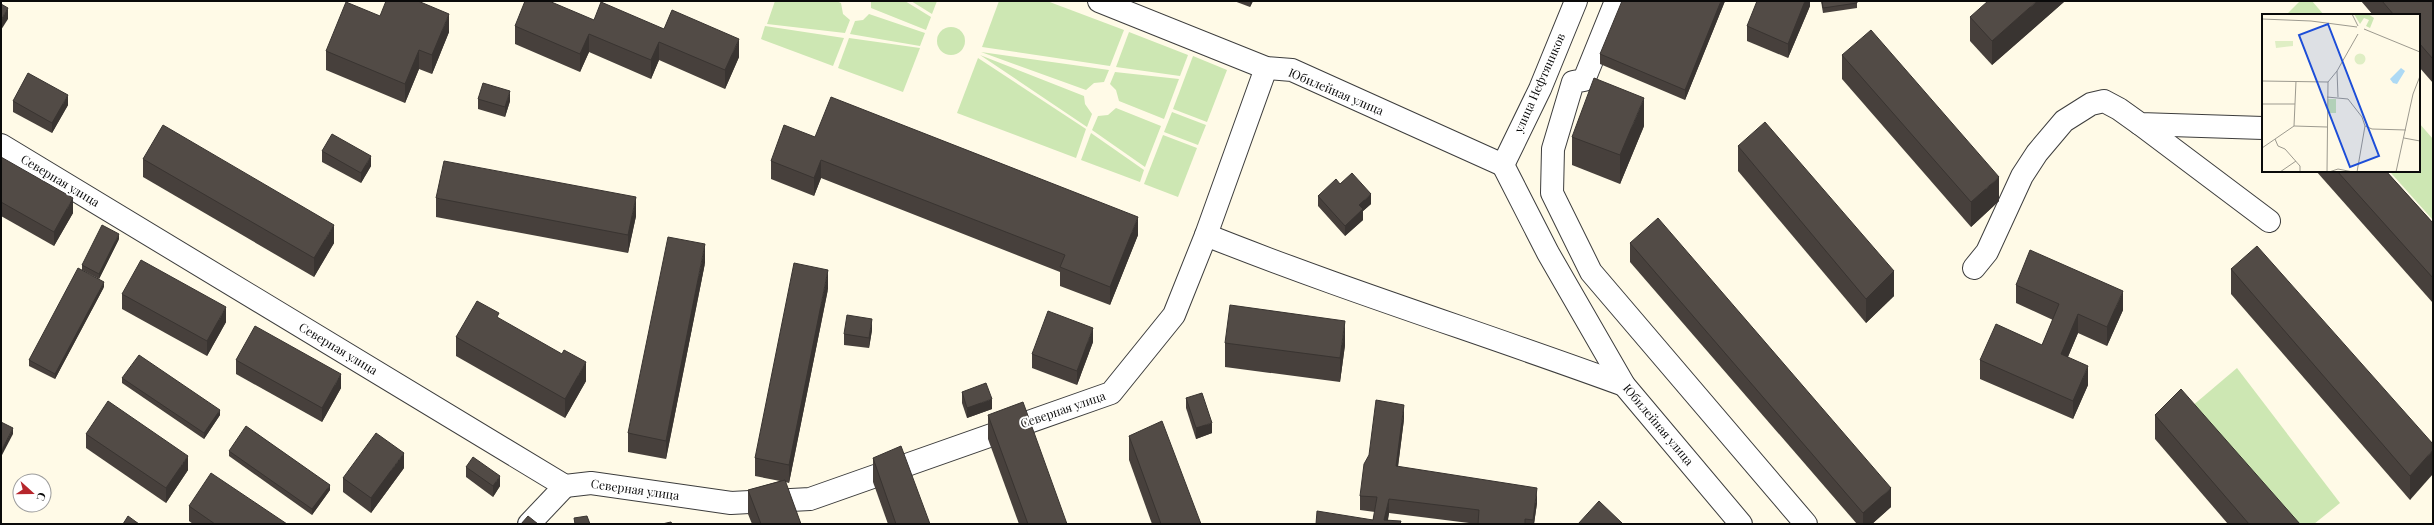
<svg xmlns="http://www.w3.org/2000/svg" width="2434" height="525" font-family="'Playfair Display',serif">
<style>
.green{fill:#cde7b3}
.lines{fill:none;stroke-linecap:round;stroke-linejoin:round}
.minor-casing{stroke:#3d3d3d;stroke-width:24}
.minor{stroke:#fff;stroke-width:22}
.wall{fill:#47403c}
.shaded-wall{fill:#393431}
.building{fill:#524b46;stroke:#393431}
.labels{text-anchor:middle;stroke-width:4;stroke-linejoin:round;paint-order:stroke}
.street-label{font-size:12px;fill:#0a0a0a;stroke:#fff}
.inset-road{fill:none;stroke:#9d9a8f;stroke-width:1}
.view{fill:#1d4ed8;fill-opacity:0.15;stroke:#1d4ed8;stroke-width:2}
.inset-edge{fill:none;stroke:#0a0a0a;stroke-width:2}
</style>
<rect width="100%" height="100%" fill="#fffae7"/>
<g class="green">
<polygon points="775,1 836,1 841,3 843,14 850,20 845,33 767,24"/>
<polygon points="871,1 905,1 931,17 926,30 871,8"/>
<polygon points="911,1 937,1 932,14"/>
<polygon points="999,1 1047,1 1124,30 1110,66 982,47"/>
<polygon points="2300,1 2312,1 2324,15 2286,15"/>
<polygon points="869,14 925,33 920,46 850,34 855,21 863,20"/>
<polygon points="765,26 844,38 833,66 761,39"/>
<circle cx="951" cy="41" r="14"/>
<polygon points="1129,32 1188,55 1180,76 1116,67"/>
<polygon points="849,38 920,48 903,92 838,68"/>
<polygon points="981,52 1109,70 1104,82 1094,83 1086,90"/>
<polygon points="980,55 1084,96 1085,104 1092,114 1087,127"/>
<polygon points="1193,56 1227,70 1207,122 1173,109"/>
<polygon points="978,58 1086,129 1076,158 957,113"/>
<polygon points="1115,72 1179,79 1164,119 1119,101 1116,90 1110,84"/>
<polygon points="1116,108 1161,126 1145,167 1092,130 1098,116 1108,115"/>
<polygon points="1172,112 1206,125 1198,145 1164,132"/>
<polygon points="2419,123 2433,139 2433,220 2391,173 2419,171"/>
<polygon points="1091,133 1144,170 1140,182 1081,160"/>
<polygon points="1163,135 1197,148 1178,197 1144,184"/>
<polygon points="2237,368 2340,503 2314,524 2290,524 2191,407"/>
</g>
<g class="lines">
<defs>
<g id="minor">
<polyline points="1099,1 1266,68 1292,70 1503,165"/>
<polyline points="1616,1 1584,80 1573,82 1553,149 1552,193 1591,272 1806,524"/>
<polyline points="2140,124 2269,221"/>
<polyline points="1,145 565,486 591,483 731,503 810,499 1111,393 1174,315 1206,235 1266,68"/>
<polyline points="1503,165 1548,253 1624,385 1741,524"/>
<polyline points="1503,165 1540,89 1576,1"/>
<path d="M1206,235C1344,290 1485,334 1624,385"/>
<polyline points="1974,268 1987,252 2022,176 2037,153 2064,121 2091,104 2104,101 2119,109 2140,124 2263,128"/>
<polyline points="529,524 565,486"/>
</g>
</defs>
<use href="#minor" class="minor-casing"/>
<use href="#minor" class="minor"/>
</g>
<g class="wall">
<polygon points="1234,1 1253,1 1250,7"/>
<polygon points="1725,1 1685,100 1600,64 1600,54"/>
<polygon points="1810,1 1810,6 1788,58 1747,41 1747,26"/>
<polygon points="1821,1 1857,1 1857,8 1823,13"/>
<polygon points="2065,1 1992,65 1970,41 1970,17"/>
<polygon points="2361,1 2432,1 2433,2 2433,83 2419,67 2419,15 2373,15"/>
<polygon points="380,16 449,32 432,74 419,69 405,103 326,70 326,51"/>
<polygon points="594,20 664,29 739,57 725,89 659,60 651,79 589,52 580,72 515,44 515,26"/>
<polygon points="1842,55 1999,201 1971,227 1842,79"/>
<polygon points="478,99 510,101 505,117 478,109"/>
<polygon points="13,101 68,105 52,133 13,112"/>
<polygon points="1644,126 1620,184 1572,165 1572,137"/>
<polygon points="815,137 1138,235 1110,305 1060,286 1060,272 821,178 814,196 771,179 771,161"/>
<polygon points="1738,146 1894,296 1866,323 1738,171"/>
<polygon points="322,151 371,166 361,183 322,162"/>
<polygon points="1,157 73,213 54,246 1,216"/>
<polygon points="143,159 334,243 314,277 143,177"/>
<polygon points="2316,171 2386,171 2433,223 2433,303"/>
<polygon points="1340,184 1371,204 1363,211 1363,220 1345,236 1318,206 1318,196"/>
<polygon points="436,198 636,216 628,253 436,217"/>
<polygon points="119,239 99,279 82,270 82,265"/>
<polygon points="1630,243 1891,507 1872,524 1857,524 1630,262"/>
<polygon points="705,263 666,459 628,452 628,433"/>
<polygon points="2231,269 2433,444 2410,500 2231,294"/>
<polygon points="2016,285 2123,310 2107,346 2078,333 2068,357 2088,385 2073,419 1980,379 1980,360 2042,345 2053,320 2016,303"/>
<polygon points="104,287 55,379 29,366 29,360"/>
<polygon points="828,289 789,483 785,482 801,524 752,524 748,514 748,490 780,481 755,476 755,458"/>
<polygon points="122,294 226,322 207,356 122,309"/>
<polygon points="499,319 586,381 565,418 456,356 456,337"/>
<polygon points="872,330 869,348 844,345 844,334"/>
<polygon points="1093,342 1077,385 1032,368 1032,354"/>
<polygon points="1225,343 1345,345 1340,382 1225,367"/>
<polygon points="236,360 341,388 322,422 236,374"/>
<polygon points="122,378 220,415 204,439 122,383"/>
<polygon points="962,392 992,409 967,418 962,403"/>
<polygon points="1186,398 1212,433 1196,439 1186,408"/>
<polygon points="988,415 1067,524 1019,524 988,439"/>
<polygon points="2155,415 2300,524 2228,524 2155,439"/>
<polygon points="1404,419 1398,467 1537,503 1534,524 1477,524 1389,513 1388,520 1401,524 1373,520 1375,512 1360,510 1360,496"/>
<polygon points="86,434 188,470 166,503 86,448"/>
<polygon points="1129,436 1201,524 1152,524 1129,460"/>
<polygon points="229,451 330,490 312,515 229,456"/>
<polygon points="873,458 930,524 888,524 873,482"/>
<polygon points="466,467 500,486 493,497 466,477"/>
<polygon points="404,468 371,513 343,492 343,478"/>
<polygon points="189,506 287,524 193,524 189,521"/>
</g>
<g class="shaded-wall">
<polygon points="1250,1 1253,1 1250,7"/>
<polygon points="1721,1 1725,1 1685,100 1685,90"/>
<polygon points="1805,1 1810,1 1810,6 1788,58 1788,44"/>
<polygon points="2037,1 2065,1 1992,65 1992,41"/>
<polygon points="8,8 8,19 1,30 1,20"/>
<polygon points="449,14 449,32 432,74 432,55"/>
<polygon points="589,34 589,52 580,72 580,54"/>
<polygon points="739,39 739,57 725,89 725,70"/>
<polygon points="659,42 659,60 651,79 651,60"/>
<polygon points="419,50 419,69 405,103 405,84"/>
<polygon points="510,91 510,101 505,117 505,107"/>
<polygon points="68,95 68,105 52,133 52,123"/>
<polygon points="1644,98 1644,126 1620,184 1620,155"/>
<polygon points="371,156 371,166 361,183 361,173"/>
<polygon points="821,160 821,178 814,196 814,178"/>
<polygon points="1999,177 1999,201 1971,227 1971,202"/>
<polygon points="1371,194 1371,204 1363,211 1363,220 1345,236 1345,226 1359,205"/>
<polygon points="636,197 636,216 628,253 628,235"/>
<polygon points="73,198 73,213 54,246 54,232"/>
<polygon points="1138,217 1138,235 1110,305 1110,287"/>
<polygon points="334,225 334,243 314,277 314,258"/>
<polygon points="119,234 119,239 99,279 99,274"/>
<polygon points="705,244 705,263 666,459 666,441"/>
<polygon points="828,270 828,289 789,483 789,465"/>
<polygon points="1894,271 1894,296 1866,323 1866,299"/>
<polygon points="104,282 104,287 55,379 55,374"/>
<polygon points="2123,291 2123,310 2107,346 2107,327"/>
<polygon points="226,307 226,322 207,356 207,341"/>
<polygon points="2078,314 2078,333 2061,373 2061,354"/>
<polygon points="872,319 872,330 869,348 869,338"/>
<polygon points="1345,321 1345,345 1340,382 1340,358"/>
<polygon points="1093,328 1093,342 1077,385 1077,371"/>
<polygon points="586,362 586,381 565,418 565,399"/>
<polygon points="2088,366 2088,385 2073,419 2073,401"/>
<polygon points="341,374 341,388 322,422 322,408"/>
<polygon points="992,399 992,409 967,418 967,408"/>
<polygon points="1404,405 1404,419 1396,481 1396,466"/>
<polygon points="220,410 220,415 204,439 204,433"/>
<polygon points="1212,423 1212,433 1196,439 1196,428"/>
<polygon points="13,428 13,434 1,457 1,451"/>
<polygon points="2433,450 2433,474 2410,500 2410,476"/>
<polygon points="404,453 404,468 371,513 371,498"/>
<polygon points="188,456 188,470 166,503 166,488"/>
<polygon points="500,476 500,486 493,497 493,486"/>
<polygon points="330,485 330,490 312,515 312,509"/>
<polygon points="1537,488 1537,503 1534,524 1533,524"/>
<polygon points="1891,488 1891,507 1872,524 1863,524 1863,513"/>
<polygon points="1389,499 1389,513 1387,524 1384,520"/>
</g>
<g class="building">
<polygon points="386,1 418,1 449,14 432,55 419,50 405,84 326,51 346,2 380,16"/>
<polygon points="525,1 549,1 594,20 601,2 664,29 672,10 739,39 725,70 659,42 651,60 589,34 580,54 515,26"/>
<polygon points="1622,1 1721,1 1685,90 1600,54"/>
<polygon points="1757,1 1805,1 1788,44 1747,26"/>
<polygon points="1822,1 1857,1 1857,3 1823,8"/>
<polygon points="1988,1 2037,1 1992,41 1970,17"/>
<polygon points="2382,1 2432,1 2433,2 2433,59 2419,43 2419,15 2394,15"/>
<polygon points="1,4 8,8 1,20"/>
<polygon points="1871,30 1999,177 1971,202 1842,55"/>
<polygon points="28,73 68,95 52,123 13,101"/>
<polygon points="1594,78 1644,98 1620,155 1572,137"/>
<polygon points="483,83 510,91 505,107 478,99"/>
<polygon points="831,97 1138,217 1110,287 1060,267 1065,255 821,160 814,178 771,161 784,125 815,137"/>
<polygon points="1765,122 1894,271 1866,299 1738,146"/>
<polygon points="163,125 334,225 314,258 143,159"/>
<polygon points="332,134 371,156 361,173 322,151"/>
<polygon points="1,157 73,198 54,232 1,202"/>
<polygon points="444,161 636,197 628,235 436,198"/>
<polygon points="2337,171 2386,171 2433,223 2433,278"/>
<polygon points="1352,173 1371,194 1359,205 1363,209 1345,226 1318,196 1336,179 1340,184"/>
<polygon points="1658,218 1891,488 1863,513 1630,243"/>
<polygon points="102,225 119,234 99,274 82,265"/>
<polygon points="668,237 705,244 666,441 628,433"/>
<polygon points="2257,246 2433,444 2433,450 2410,476 2231,269"/>
<polygon points="2030,250 2123,291 2107,327 2078,314 2061,354 2088,366 2073,401 1980,360 1996,324 2042,345 2059,304 2016,285"/>
<polygon points="141,260 226,307 207,341 122,294"/>
<polygon points="794,263 828,270 789,465 755,458"/>
<polygon points="78,268 104,282 55,374 29,360"/>
<polygon points="477,301 499,313 497,317 562,354 564,350 586,362 565,399 456,337"/>
<polygon points="1230,305 1345,321 1340,358 1225,343"/>
<polygon points="1048,311 1093,328 1077,371 1032,354"/>
<polygon points="847,315 872,319 869,338 844,334"/>
<polygon points="255,326 341,374 322,408 236,360"/>
<polygon points="139,355 220,410 204,433 122,378"/>
<polygon points="986,383 992,399 967,408 962,392"/>
<polygon points="2181,389 2300,524 2249,524 2155,415"/>
<polygon points="1202,393 1212,423 1196,428 1186,398"/>
<polygon points="1376,400 1404,405 1396,466 1537,488 1533,520 1525,519 1525,524 1478,524 1479,510 1389,499 1384,520 1401,521 1400,524 1316,524 1317,511 1373,520 1377,497 1360,496 1364,464 1369,455"/>
<polygon points="108,401 188,456 166,488 86,434"/>
<polygon points="1023,402 1067,524 1028,524 988,415"/>
<polygon points="1162,421 1201,524 1161,524 1129,436"/>
<polygon points="1,422 13,428 1,451"/>
<polygon points="246,426 330,485 312,509 229,451"/>
<polygon points="376,433 404,453 371,498 343,478"/>
<polygon points="901,446 930,524 896,524 873,458"/>
<polygon points="473,457 500,476 493,486 466,467"/>
<polygon points="211,473 287,524 215,524 189,506"/>
<polygon points="785,480 801,524 761,524 748,490"/>
<polygon points="1599,501 1623,524 1578,524"/>
<polygon points="128,516 139,524 123,524"/>
<polygon points="528,516 538,524 521,524"/>
<polygon points="587,516 590,524 575,524 574,518"/>
<polygon points="671,522 672,524 662,524"/>
</g>
<g class="labels">
<g class="street-label">
<text transform="translate(1540 83) rotate(-66)" y="4">улица Нефтяников</text>
<text transform="translate(1336 92) rotate(23)" y="4">Юбилейная улица</text>
<text transform="translate(60 181) rotate(31)" y="4">Северная улица</text>
<text transform="translate(338 349) rotate(31)" y="4">Северная улица</text>
<text transform="translate(1063 410) rotate(-19)" y="4">Северная улица</text>
<text transform="translate(1658 425) rotate(50)" y="4">Юбилейная улица</text>
<text transform="translate(635 490) rotate(8)" y="4">Северная улица</text>
</g>
</g>
<g transform="translate(2262 14)">
<rect width="158" height="158" fill="#fffae7"/>
<path d="M92,0H106L112,4L108,14L104,12L107,6L102,4L98,10ZM66,85H74V99H66Z" fill="#cde7b3"/>
<path d="M13,27H31V32L14,34ZM92.5 45a5.5 5.5 0 1 1 11 0a5.5 5.5 0 1 1-11 0Z" fill="#dfeec4"/>
<path d="M139,54L143,57L135,70L131,69L128,65Z" fill="#add9f4"/>
<path class="inset-road" d="M90,0L96,12M0,5L49,7L95,13M102,15L158,38M75,57L76,83M0,67L66,68M66,68L75,57L96,20M65,83L86,85L100,103L103,112L95,158M0,90H33M32,112L34,67M103,112L110,115L144,116M142,124L158,127M13,125L16,132L23,135L38,152V158M0,134L32,112L65,113M18,158L34,147M65,158L66,68M67,158L76,155L91,158M134,158L151,80L158,62"/>
<path class="view" d="M66,10L117,142L88,153L37,21Z"/>
<rect width="158" height="158" class="inset-edge"/>
</g>
<rect width="2434" height="525" fill="none" stroke="#0a0a0a" stroke-width="4"/>
<g transform="translate(32 493) rotate(111)"><circle r="19" fill="#ffffff" stroke="#9d9d9d"/>
<path d="M0-3L7 15L0 10L-7 15Z" fill="#b6262c"/>
<text y="-6" font-size="11" font-weight="bold" text-anchor="middle" fill="#0a0a0a">С</text>
</g>
</svg>
